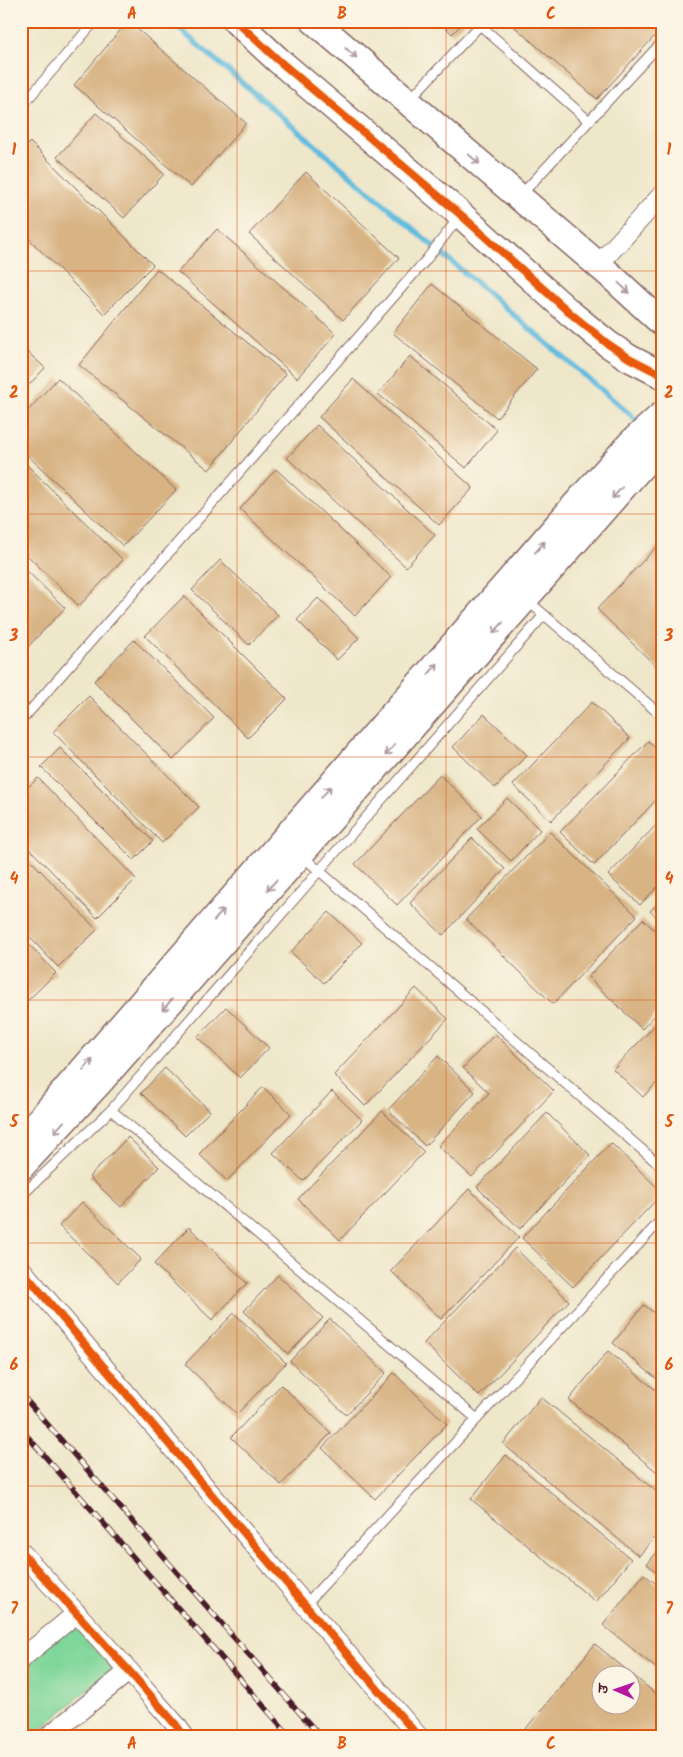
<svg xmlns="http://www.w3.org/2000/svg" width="683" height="1757" font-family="Kalam,'Playpen Sans Deva',sans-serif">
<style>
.green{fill:#7fd69a;stroke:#647a62}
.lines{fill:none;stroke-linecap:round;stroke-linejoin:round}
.stream{stroke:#60bbde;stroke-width:5.5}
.building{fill:#d8b485;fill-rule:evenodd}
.lane-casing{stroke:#846563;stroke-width:11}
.street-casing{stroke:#846563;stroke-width:21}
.secondary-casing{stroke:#846563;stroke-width:29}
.lane{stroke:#fff;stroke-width:9}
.street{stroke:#fff;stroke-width:19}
.secondary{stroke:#fff;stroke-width:26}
.rail-casing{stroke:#4a1f2b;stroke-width:5.5}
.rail{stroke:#fcf5e5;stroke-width:4;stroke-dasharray:11;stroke-linecap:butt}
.cycleway-casing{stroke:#fcf5e5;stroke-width:11}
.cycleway{stroke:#e8590c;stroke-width:8}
.oneway{stroke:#ae9aa0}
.grid{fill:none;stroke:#e0560e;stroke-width:1;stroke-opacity:0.55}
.neatline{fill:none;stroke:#e0560e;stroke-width:2}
.grid-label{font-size:16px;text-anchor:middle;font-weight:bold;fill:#e0560e}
</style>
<rect width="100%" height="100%" fill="#fcf5e5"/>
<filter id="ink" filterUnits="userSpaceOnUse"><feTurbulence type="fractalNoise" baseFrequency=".02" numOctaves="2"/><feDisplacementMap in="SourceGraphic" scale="10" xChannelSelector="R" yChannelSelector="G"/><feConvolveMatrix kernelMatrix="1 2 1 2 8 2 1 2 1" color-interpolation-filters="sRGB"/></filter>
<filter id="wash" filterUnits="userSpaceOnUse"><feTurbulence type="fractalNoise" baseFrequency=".0096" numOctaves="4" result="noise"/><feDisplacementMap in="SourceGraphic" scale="20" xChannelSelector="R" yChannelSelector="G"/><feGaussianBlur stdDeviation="1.12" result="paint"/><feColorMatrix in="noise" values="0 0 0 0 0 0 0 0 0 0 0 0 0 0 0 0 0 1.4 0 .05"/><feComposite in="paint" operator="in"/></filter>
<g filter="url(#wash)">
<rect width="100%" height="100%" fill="#efe7ca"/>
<polygon class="green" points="74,1624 112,1669 33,1736 21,1736 21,1669"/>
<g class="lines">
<polyline class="stream" points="170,21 639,422"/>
</g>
<g id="blocks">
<g class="building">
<polygon points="128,21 246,123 191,187 74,85"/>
<polygon points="439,21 465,21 452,34"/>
<polygon points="508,21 662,21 662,28 597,99"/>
<polygon points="96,113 164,174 124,218 57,157"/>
<polygon points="30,142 153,265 104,314 21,231 21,151"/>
<polygon points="306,172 399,258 343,320 249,234"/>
<polygon points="217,229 336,334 297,378 178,272"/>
<polygon points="157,269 286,374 209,470 79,365"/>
<polygon points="432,284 537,369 497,418 393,333"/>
<polygon points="21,346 45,368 21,393"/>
<polygon points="410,356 497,430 466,468 378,394"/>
<polygon points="58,378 176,490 123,546 21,449 21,418"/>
<polygon points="353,379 473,488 439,525 319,417"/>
<polygon points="317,425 435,535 406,567 287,458"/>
<polygon points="21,459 123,560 79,606 21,549"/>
<polygon points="276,469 391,577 355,616 240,509"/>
<polygon points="662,541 662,672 597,609"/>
<polygon points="220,560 278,615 249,645 192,590"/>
<polygon points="21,565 65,608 21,654"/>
<polygon points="184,596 287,699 248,738 145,636"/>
<polygon points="318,598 359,638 337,660 297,620"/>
<polygon points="134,640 214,718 173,760 94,681"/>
<polygon points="89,696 199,807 162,843 53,732"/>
<polygon points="592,702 630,738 551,821 513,785"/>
<polygon points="484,714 527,755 495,788 453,747"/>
<polygon points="648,741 662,754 662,794 594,865 560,832"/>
<polygon points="60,748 153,841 134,860 41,767"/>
<polygon points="440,775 482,816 397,905 355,864"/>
<polygon points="38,778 136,879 97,918 21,840 21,794"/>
<polygon points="507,798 540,830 511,861 477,829"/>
<polygon points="662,819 662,882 640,905 608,875"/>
<polygon points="550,832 637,916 553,1004 466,919"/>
<polygon points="472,838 505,869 443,935 410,903"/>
<polygon points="21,850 97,930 58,967 21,928"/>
<polygon points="662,900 662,922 650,911"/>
<polygon points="329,912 362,943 324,983 291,952"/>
<polygon points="643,919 662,937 662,1008 642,1029 588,977"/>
<polygon points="21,936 56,973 21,1007"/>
<polygon points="416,988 448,1019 365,1106 334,1075"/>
<polygon points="226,1007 269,1048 240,1078 197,1037"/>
<polygon points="662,1018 662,1077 643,1097 613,1069"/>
<polygon points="495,1034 554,1091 472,1177 438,1146 489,1093 463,1068"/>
<polygon points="438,1056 475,1092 425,1146 388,1110"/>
<polygon points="165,1068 210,1111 185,1136 141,1093"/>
<polygon points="263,1087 291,1114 227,1181 199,1154"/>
<polygon points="332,1091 362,1120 303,1181 273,1153"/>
<polygon points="382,1111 424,1152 340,1240 298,1199"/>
<polygon points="547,1113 590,1155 520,1229 477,1187"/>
<polygon points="128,1137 159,1167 121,1207 89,1177"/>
<polygon points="611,1143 662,1192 662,1194 573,1287 522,1238"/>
<polygon points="469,1189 519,1237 441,1319 391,1271"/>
<polygon points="82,1202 141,1259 118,1283 59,1226"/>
<polygon points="189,1227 247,1283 212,1320 154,1264"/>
<polygon points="515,1248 569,1301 479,1396 424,1343"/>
<polygon points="278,1275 323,1318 288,1354 244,1311"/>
<polygon points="644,1305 662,1319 662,1383 613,1343"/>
<polygon points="234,1313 286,1363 237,1414 185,1364"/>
<polygon points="330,1319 386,1373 346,1415 290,1361"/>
<polygon points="608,1351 662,1395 662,1476 569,1400"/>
<polygon points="394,1373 447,1424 375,1499 322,1448"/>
<polygon points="281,1385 331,1433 281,1485 231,1437"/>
<polygon points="541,1397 662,1496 662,1528 639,1556 503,1444"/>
<polygon points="506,1455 631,1559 596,1602 471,1499"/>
<polygon points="662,1546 662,1577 647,1564"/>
<polygon points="644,1574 662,1589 662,1673 603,1625"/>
<path d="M595,1644L662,1699V1736H520ZM600,1674H630V1704H600Z"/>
</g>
</g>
</g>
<g filter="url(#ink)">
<use href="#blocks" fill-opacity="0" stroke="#846563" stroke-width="1"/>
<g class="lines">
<defs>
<g id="lane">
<polyline points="480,25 589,121"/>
<polyline points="409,100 484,21"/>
<polyline points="21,107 95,21"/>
<polyline points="520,196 662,42"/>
<polyline points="527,600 662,716"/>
<polyline points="21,721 426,260 460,216"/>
<polyline points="301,855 662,1167"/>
<polyline points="111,1110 319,871 544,615"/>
<polyline points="21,1196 111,1110 477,1419"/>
<polyline points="305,1605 662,1219"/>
</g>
<g id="street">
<polyline points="598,265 662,195"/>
<polyline points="21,1269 305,1605 418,1736"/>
<polyline points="21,1552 129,1671 176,1725 184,1736"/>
<polyline points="21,1659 77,1613"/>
<polyline points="49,1736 129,1671"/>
</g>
<g id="secondary">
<polyline points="236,21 278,60 461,215 570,313 608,344 629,358 662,375"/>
<polyline points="314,21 610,275 662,323"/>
<polyline points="21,1141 576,504 631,443 662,415"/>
<polyline points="21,1167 98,1084 662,443"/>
</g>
</defs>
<use href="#lane" class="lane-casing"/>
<use href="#street" class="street-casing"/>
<use href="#secondary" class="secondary-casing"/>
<use href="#lane" class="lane"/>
<use href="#street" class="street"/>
<use href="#secondary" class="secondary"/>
<defs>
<g id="rail">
<polyline points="21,1394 320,1736"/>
<polyline points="21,1429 290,1736"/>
</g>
</defs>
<use href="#rail" class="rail-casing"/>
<use href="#rail" class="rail"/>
<defs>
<g id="cycleway">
<polyline points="236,21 278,60 461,215 570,313 608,344 629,358 662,375"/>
<polyline points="21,1269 305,1605 418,1736"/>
<polyline points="21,1552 129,1671 176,1725 184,1736"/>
</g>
</defs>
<use href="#cycleway" class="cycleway-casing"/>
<use href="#cycleway" class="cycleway"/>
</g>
<defs><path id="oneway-shaft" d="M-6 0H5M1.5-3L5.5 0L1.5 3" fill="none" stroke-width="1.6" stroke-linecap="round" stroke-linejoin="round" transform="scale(1.25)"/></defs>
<g class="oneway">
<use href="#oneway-shaft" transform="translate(351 53) rotate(41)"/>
<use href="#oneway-shaft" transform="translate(474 159) rotate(40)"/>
<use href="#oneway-shaft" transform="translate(624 288) rotate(43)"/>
<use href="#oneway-shaft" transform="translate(617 493) rotate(132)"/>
<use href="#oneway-shaft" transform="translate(540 547) rotate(-49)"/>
<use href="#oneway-shaft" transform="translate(498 628) rotate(131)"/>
<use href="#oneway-shaft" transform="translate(433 669) rotate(-49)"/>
<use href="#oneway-shaft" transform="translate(390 750) rotate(131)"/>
<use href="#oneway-shaft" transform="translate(326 792) rotate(-49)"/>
<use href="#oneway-shaft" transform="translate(272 885) rotate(131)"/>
<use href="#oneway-shaft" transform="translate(219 915) rotate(-49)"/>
<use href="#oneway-shaft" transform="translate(167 1005) rotate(131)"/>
<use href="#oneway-shaft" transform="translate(88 1065) rotate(-49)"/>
<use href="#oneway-shaft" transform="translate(59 1127) rotate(132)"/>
</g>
</g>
<path class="grid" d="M237,21V1736M446,21V1736M21,271H662M21,514H662M21,757H662M21,1000H662M21,1243H662M21,1486H662"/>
<rect width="683" height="1757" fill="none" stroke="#fcf5e5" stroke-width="55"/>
<g transform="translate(616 1690) rotate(272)"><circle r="24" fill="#fcf5e5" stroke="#b59f9b"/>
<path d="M0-4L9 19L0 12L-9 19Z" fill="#b5179e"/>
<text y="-8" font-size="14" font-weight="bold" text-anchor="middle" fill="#4a1f2b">उ</text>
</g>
<rect x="28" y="28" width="628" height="1702" class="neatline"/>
<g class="grid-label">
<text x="132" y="19">A</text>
<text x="342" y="19">B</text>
<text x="551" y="19">C</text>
<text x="14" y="155">1</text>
<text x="669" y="155">1</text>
<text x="14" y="398">2</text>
<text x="669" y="398">2</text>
<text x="14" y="641">3</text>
<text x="669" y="641">3</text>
<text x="14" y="884">4</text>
<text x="669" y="884">4</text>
<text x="14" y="1127">5</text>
<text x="669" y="1127">5</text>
<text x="14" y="1370">6</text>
<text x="669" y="1370">6</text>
<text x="14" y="1614">7</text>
<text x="669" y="1614">7</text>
<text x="132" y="1749">A</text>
<text x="342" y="1749">B</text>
<text x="551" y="1749">C</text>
</g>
</svg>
